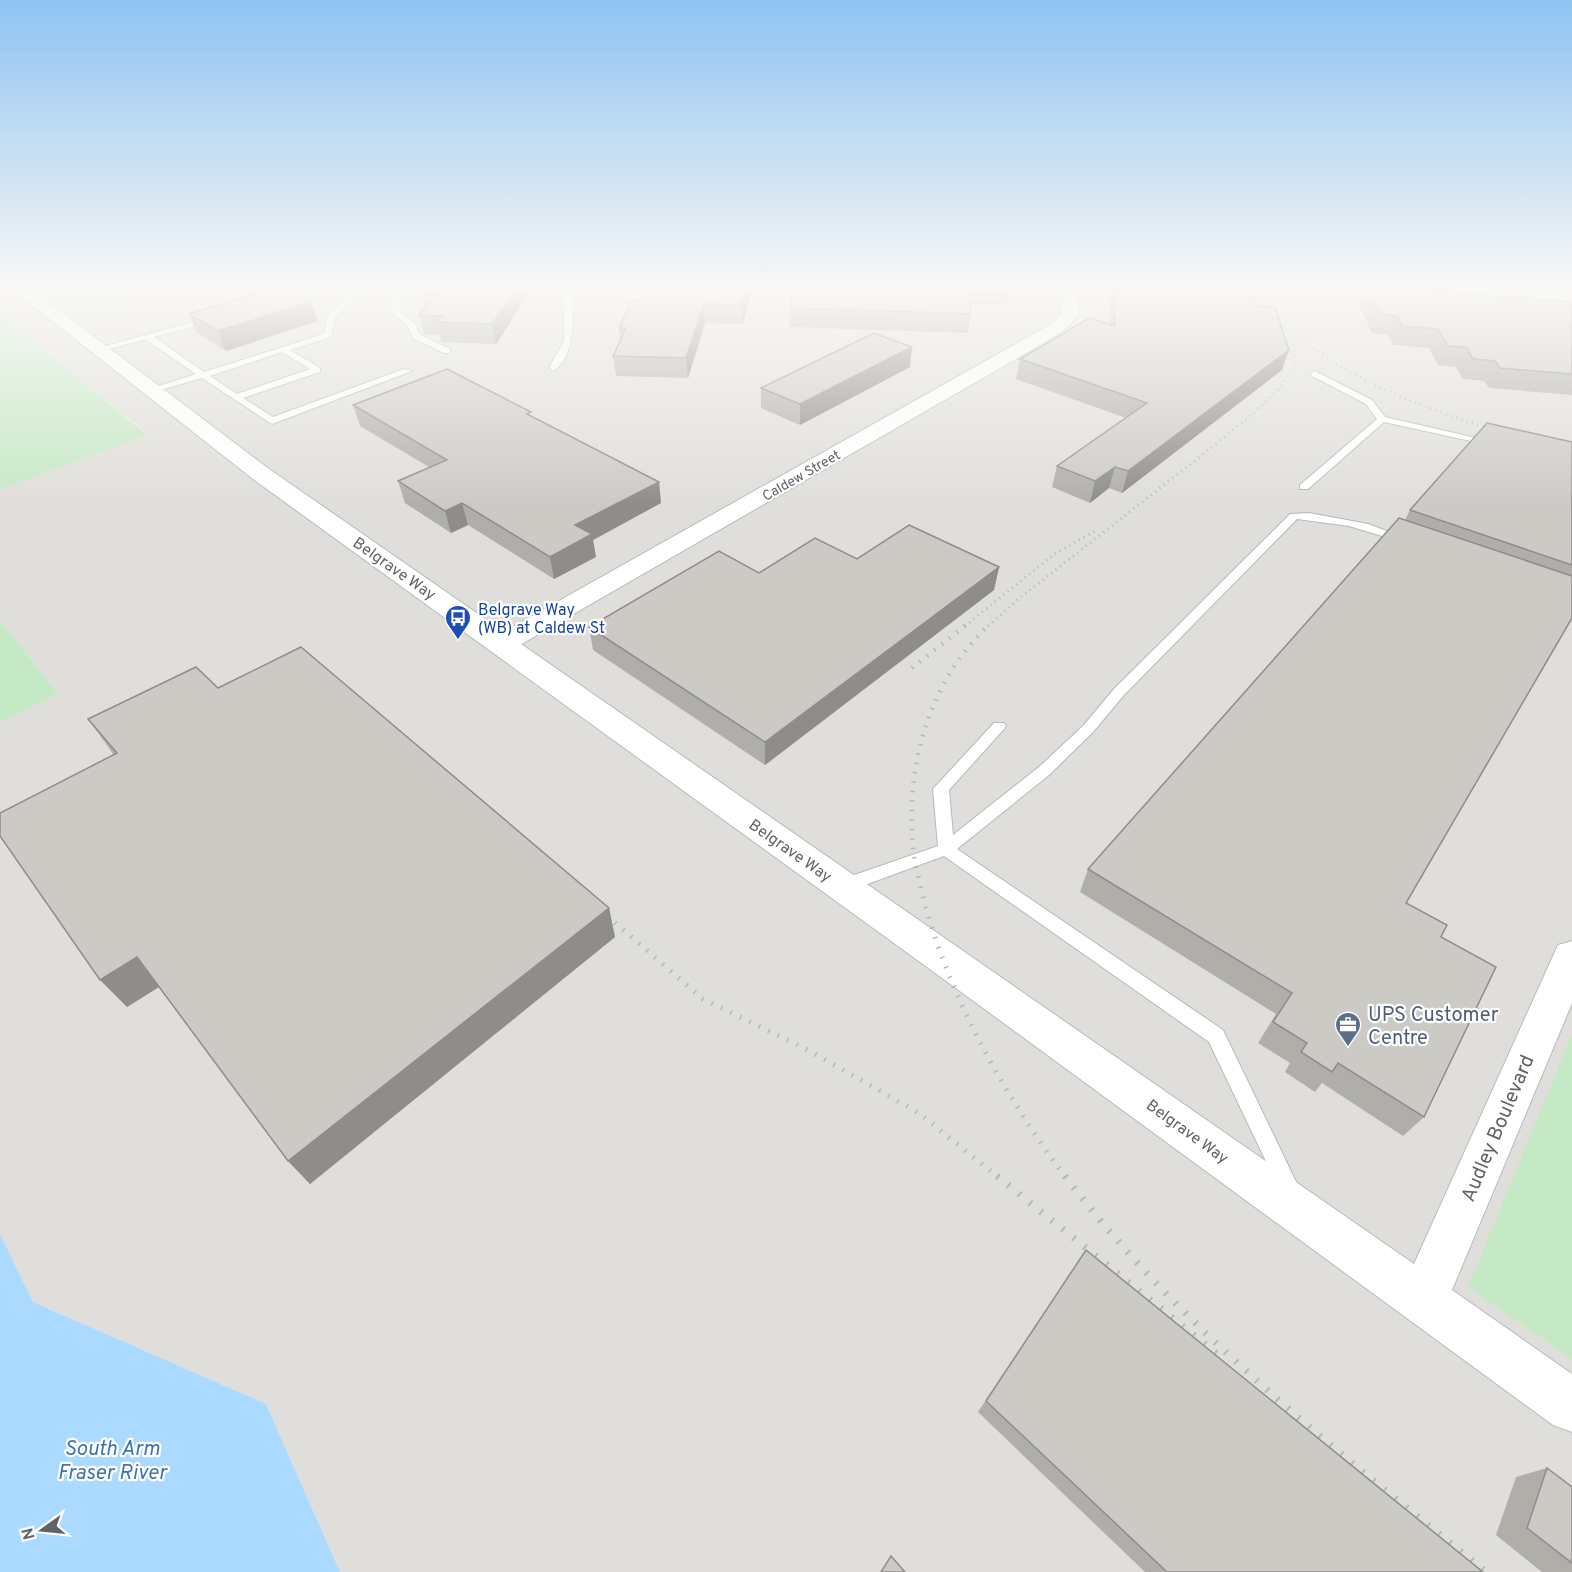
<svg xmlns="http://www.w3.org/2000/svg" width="1572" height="1572" font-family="Overpass,sans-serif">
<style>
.industrial{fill:#e0deda}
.green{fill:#c5e8c5}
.water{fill:#aadaff}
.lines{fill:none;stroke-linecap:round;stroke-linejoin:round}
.lane-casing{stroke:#b5b8bc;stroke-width:2}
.street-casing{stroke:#b5b8bc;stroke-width:2}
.secondary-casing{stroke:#b6babf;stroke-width:2}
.lane{fill:#fff;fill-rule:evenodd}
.street{fill:#fff;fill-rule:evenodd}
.secondary{fill:#fff;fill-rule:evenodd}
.rail-far3{stroke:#b6b7b8;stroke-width:3;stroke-dasharray:1 4.5;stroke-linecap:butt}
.rail-far2{stroke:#b6b7b8;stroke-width:4.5;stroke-dasharray:1.5 8;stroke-linecap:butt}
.rail-far1{stroke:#b6b7b8;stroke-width:5;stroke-dasharray:1.5 9;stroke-linecap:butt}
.rail{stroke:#b6b7b8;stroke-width:7;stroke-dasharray:2 12;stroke-linecap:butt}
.wall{fill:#afaea9}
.shaded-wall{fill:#8f8d8a}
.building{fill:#cccac5;stroke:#8f8d8a;stroke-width:1.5}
.labels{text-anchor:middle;stroke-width:4.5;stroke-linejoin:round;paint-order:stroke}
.far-street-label{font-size:14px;fill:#5f6368;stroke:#fff}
.street-label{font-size:16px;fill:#5f6368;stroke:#fff}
.transit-label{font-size:16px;fill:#164399;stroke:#fff;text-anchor:start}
.near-service-label{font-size:20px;fill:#4e5e75;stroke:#fff;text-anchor:start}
.near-street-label{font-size:20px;fill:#5f6368;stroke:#fff}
.near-water-label{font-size:21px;font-style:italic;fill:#4174aa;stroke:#fff}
</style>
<rect width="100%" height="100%" fill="#f1efe8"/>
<polygon class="industrial" points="0,286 1572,286 1572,1572 340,1572 266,1404 33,1302 0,1234 0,722 58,694 0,620 0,489 147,434 0,313"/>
<g class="green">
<polygon points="93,286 119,303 81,314 44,287"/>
<polygon points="0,313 147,435 0,489"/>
<polygon points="0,620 58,694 0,722"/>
<polygon points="1572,1034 1572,1359 1468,1287"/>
</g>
<polygon class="water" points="0,1234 33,1302 266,1404 340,1572 0,1572"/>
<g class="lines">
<defs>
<g id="lane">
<path d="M262,286H271L265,293L350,295L358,286H367L335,318L331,337L290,350L320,368V372L243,398L273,417L404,369L412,371L272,424L202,378L150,393V389L196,374L145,339L99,352L95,349L211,317L215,319L214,321L154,337L204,372L324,334L327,317L345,299L263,297L257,292ZM282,352L310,369L237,394L210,376Z"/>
<polygon points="407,286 415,286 400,304 400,311 415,324 420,335 450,349 450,353 444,353 413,338 408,327 392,312 392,304"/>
<path d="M564,286L574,287L571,295L573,301C573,322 574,359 553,371L549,368L564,341Z"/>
<polygon points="1315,371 1372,400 1385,417 1498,443 1493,446 1384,422 1308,489 1300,489 1300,485 1377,419 1366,404 1312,376 1310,374"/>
<polygon points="1309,513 1368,524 1411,540 1405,543 1349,526 1297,519 1124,695 1093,732 1049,775 957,849 1223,1030 1300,1190 1297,1197 1290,1200 1283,1197 1209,1042 944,856 843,893 837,891 835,886 837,881 938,846 933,789 994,723 1004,723 1006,726 1004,729 949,790 953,835 1039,767 1083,726 1114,689 1290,514"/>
</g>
<polygon id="street" points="1060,286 1076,286 1079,312 1069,326 1047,341 511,650 502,652 493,650 489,644 493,638 1044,328 1057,319 1062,312"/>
<g id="secondary">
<polygon points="8,286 27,286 269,469 1414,1264 1558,945 1572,941 1572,1003 1452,1290 1572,1374 1572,1432 1553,1425 927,967 253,479"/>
<polygon points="1454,286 1527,286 1572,290 1572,300 1462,291"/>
</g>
</defs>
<use href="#lane" class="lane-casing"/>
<use href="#street" class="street-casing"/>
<use href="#secondary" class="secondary-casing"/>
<use href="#lane" class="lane"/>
<use href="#street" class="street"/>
<use href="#secondary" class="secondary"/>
<g class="rail-far3">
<path d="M1251,286C1272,308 1293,332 1317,350C1371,390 1435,411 1498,432"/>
<polyline points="965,626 1053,555 1095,531"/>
<polyline points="988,626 1016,601 1211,448 1256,411 1282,386 1294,366 1295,352 1287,330 1268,304"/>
</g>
<g class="rail-far2">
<polyline points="912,668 967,624"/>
<path d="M916,868C901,782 924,685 990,624"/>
</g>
<g class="rail-far1">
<path d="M916,866C939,980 997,1085 1066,1178"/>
<polyline points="599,909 703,999 806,1049 919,1113 999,1178"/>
</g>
<g class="rail">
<polyline points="997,1176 1222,1358"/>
<path d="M1065,1176C1181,1330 1338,1452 1486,1572"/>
</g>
</g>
<g class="wall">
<polygon points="424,286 534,286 496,344 441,342 440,335 424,334 419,315 425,308 420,291"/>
<polygon points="646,286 753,286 743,324 705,323 688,378 616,376 613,356 620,340 619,328 639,301"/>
<polygon points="794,286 1009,286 1006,305 970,304 971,314 968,333 790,327 790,308"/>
<polygon points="1109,286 1251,286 1257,306 1282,370 1122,493 1109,488 1090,503 1052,487 1057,466 1126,418 1016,379 1020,359 1110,324"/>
<polygon points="1366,287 1572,307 1572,395 1489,388 1484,381 1463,379 1456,367 1438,365 1429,348 1393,345 1388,335 1372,333 1359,305"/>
<polygon points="311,302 318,321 226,351 197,333 189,314"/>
<polygon points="912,347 910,367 800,425 761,408 761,388"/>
<polygon points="353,405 532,416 659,482 661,503 593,540 596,557 554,579 468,525 451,533 405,503 398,481 429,467 360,426"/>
<polygon points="1572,442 1572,618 1406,903 1441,937 1424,1117 1403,1136 1322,1083 1315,1092 1285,1072 1290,1063 1258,1043 1276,1014 1080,892 1088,869 1405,520 1410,510"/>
<polygon points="857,559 999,567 994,590 765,765 593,650 589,627 759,573"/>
<polygon points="218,688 609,908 615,937 310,1184 288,1161 159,987 127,1007 114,755 88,719"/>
<polygon points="1086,1250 1483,1572 1145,1572 978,1412"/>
<polygon points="1547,1468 1572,1487 1572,1572 1542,1572 1496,1535 1516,1477"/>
</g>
<g class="shaded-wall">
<polygon points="518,286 534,286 496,344 492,324"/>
<polygon points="747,286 753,286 743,324 742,305"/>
<polygon points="311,302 318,321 226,351 218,331"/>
<polygon points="704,304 705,323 688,378 686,358"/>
<polygon points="912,347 910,367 800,425 800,404"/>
<polygon points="1289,350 1282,370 1122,493 1128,471"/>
<polygon points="1115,467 1109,488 1090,503 1095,481"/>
<polygon points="659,482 661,503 593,540 596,557 554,579 550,557 575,525"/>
<polygon points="462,503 468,525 451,533 445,511"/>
<polygon points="999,567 994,590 765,765 765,742"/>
<polygon points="609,908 615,937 310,1184 288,1161"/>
<polygon points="137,957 162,985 127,1007 100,980"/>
</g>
<g class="building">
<polygon points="281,286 311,302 218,331 189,314"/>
<polygon points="424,286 518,286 492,324 436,322 442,316 419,315 439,291 420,291"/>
<polygon points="646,286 747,286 742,305 704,304 686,358 613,356 626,328 619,328 632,300 639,301"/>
<polygon points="794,286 968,286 971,314 790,308"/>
<polygon points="1114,286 1251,286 1257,306 1275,307 1289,350 1128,471 1115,467 1095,481 1057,466 1147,403 1020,359 1089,318 1115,326"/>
<polygon points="1366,287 1568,302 1572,307 1572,374 1500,368 1495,361 1473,359 1466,347 1448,346 1438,329 1402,326 1397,316 1380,314"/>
<polygon points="874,333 912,347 800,404 761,388"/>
<polygon points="447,369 531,412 527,414 659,482 575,525 592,534 550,557 462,503 445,511 398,481 447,460 353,405"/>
<polygon points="1487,423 1572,442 1572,565 1410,510"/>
<polygon points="1399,518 1572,576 1572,618 1406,903 1447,925 1441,937 1496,967 1424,1117 1338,1063 1332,1072 1301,1052 1307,1043 1273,1022 1292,993 1088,869"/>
<polygon points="909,525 999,567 765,742 589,627 719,551 759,573 815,538 857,559"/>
<polygon points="301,647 609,908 288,1161 137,957 100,980 0,836 0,813 117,753 88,719 196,667 218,688"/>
<polygon points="1086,1250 1483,1572 1167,1572 986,1401"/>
<polygon points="1547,1468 1572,1487 1572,1563 1527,1528"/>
<polygon points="891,1556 905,1572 881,1572"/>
</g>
<linearGradient id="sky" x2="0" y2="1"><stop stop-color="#8fc3f1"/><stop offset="0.57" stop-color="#f9f8f5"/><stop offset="1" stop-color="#f9f8f5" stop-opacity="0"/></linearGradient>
<rect width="1572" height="506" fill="url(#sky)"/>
<defs>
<symbol id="bus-pin" viewBox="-11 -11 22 30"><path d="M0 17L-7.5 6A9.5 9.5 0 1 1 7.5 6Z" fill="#1a4fb4" stroke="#fff"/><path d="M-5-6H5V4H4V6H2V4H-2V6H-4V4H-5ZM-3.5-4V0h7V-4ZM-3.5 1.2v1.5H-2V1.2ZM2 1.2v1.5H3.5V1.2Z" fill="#fff"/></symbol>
<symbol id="office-pin" viewBox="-11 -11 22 30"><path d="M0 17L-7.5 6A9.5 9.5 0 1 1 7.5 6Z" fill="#5c6f8a" stroke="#fff"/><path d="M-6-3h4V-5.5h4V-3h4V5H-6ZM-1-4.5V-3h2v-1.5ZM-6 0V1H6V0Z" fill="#fff"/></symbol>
</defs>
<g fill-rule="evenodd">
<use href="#bus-pin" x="443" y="603" width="30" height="40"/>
<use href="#office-pin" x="1333" y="1010" width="30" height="40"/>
</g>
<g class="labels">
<g class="far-street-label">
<text transform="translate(801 475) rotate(-30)" y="5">Caldew Street</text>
</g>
<g class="street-label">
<text transform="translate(395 568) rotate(35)" y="6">Belgrave Way</text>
<text transform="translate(791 850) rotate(35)" y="6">Belgrave Way</text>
<text transform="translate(1188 1131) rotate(36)" y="6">Belgrave Way</text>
</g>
<g class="transit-label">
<text x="478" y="615">Belgrave Way<tspan x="478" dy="18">(WB) at Caldew St</tspan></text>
</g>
<g class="near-service-label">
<text x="1368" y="1021">UPS Customer<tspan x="1368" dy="23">Centre</tspan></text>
</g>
<g class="near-street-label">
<text transform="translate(1497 1128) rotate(-67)" y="7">Audley Boulevard</text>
</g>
<g class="near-water-label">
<text x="112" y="1455">South Arm<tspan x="112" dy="24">Fraser River</tspan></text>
</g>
</g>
<g transform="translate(42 1530) rotate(255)" stroke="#ffffff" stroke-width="4.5" paint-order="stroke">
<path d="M0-4.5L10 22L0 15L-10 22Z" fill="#5f6368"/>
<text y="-9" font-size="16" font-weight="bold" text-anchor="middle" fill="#5f6368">N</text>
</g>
</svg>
